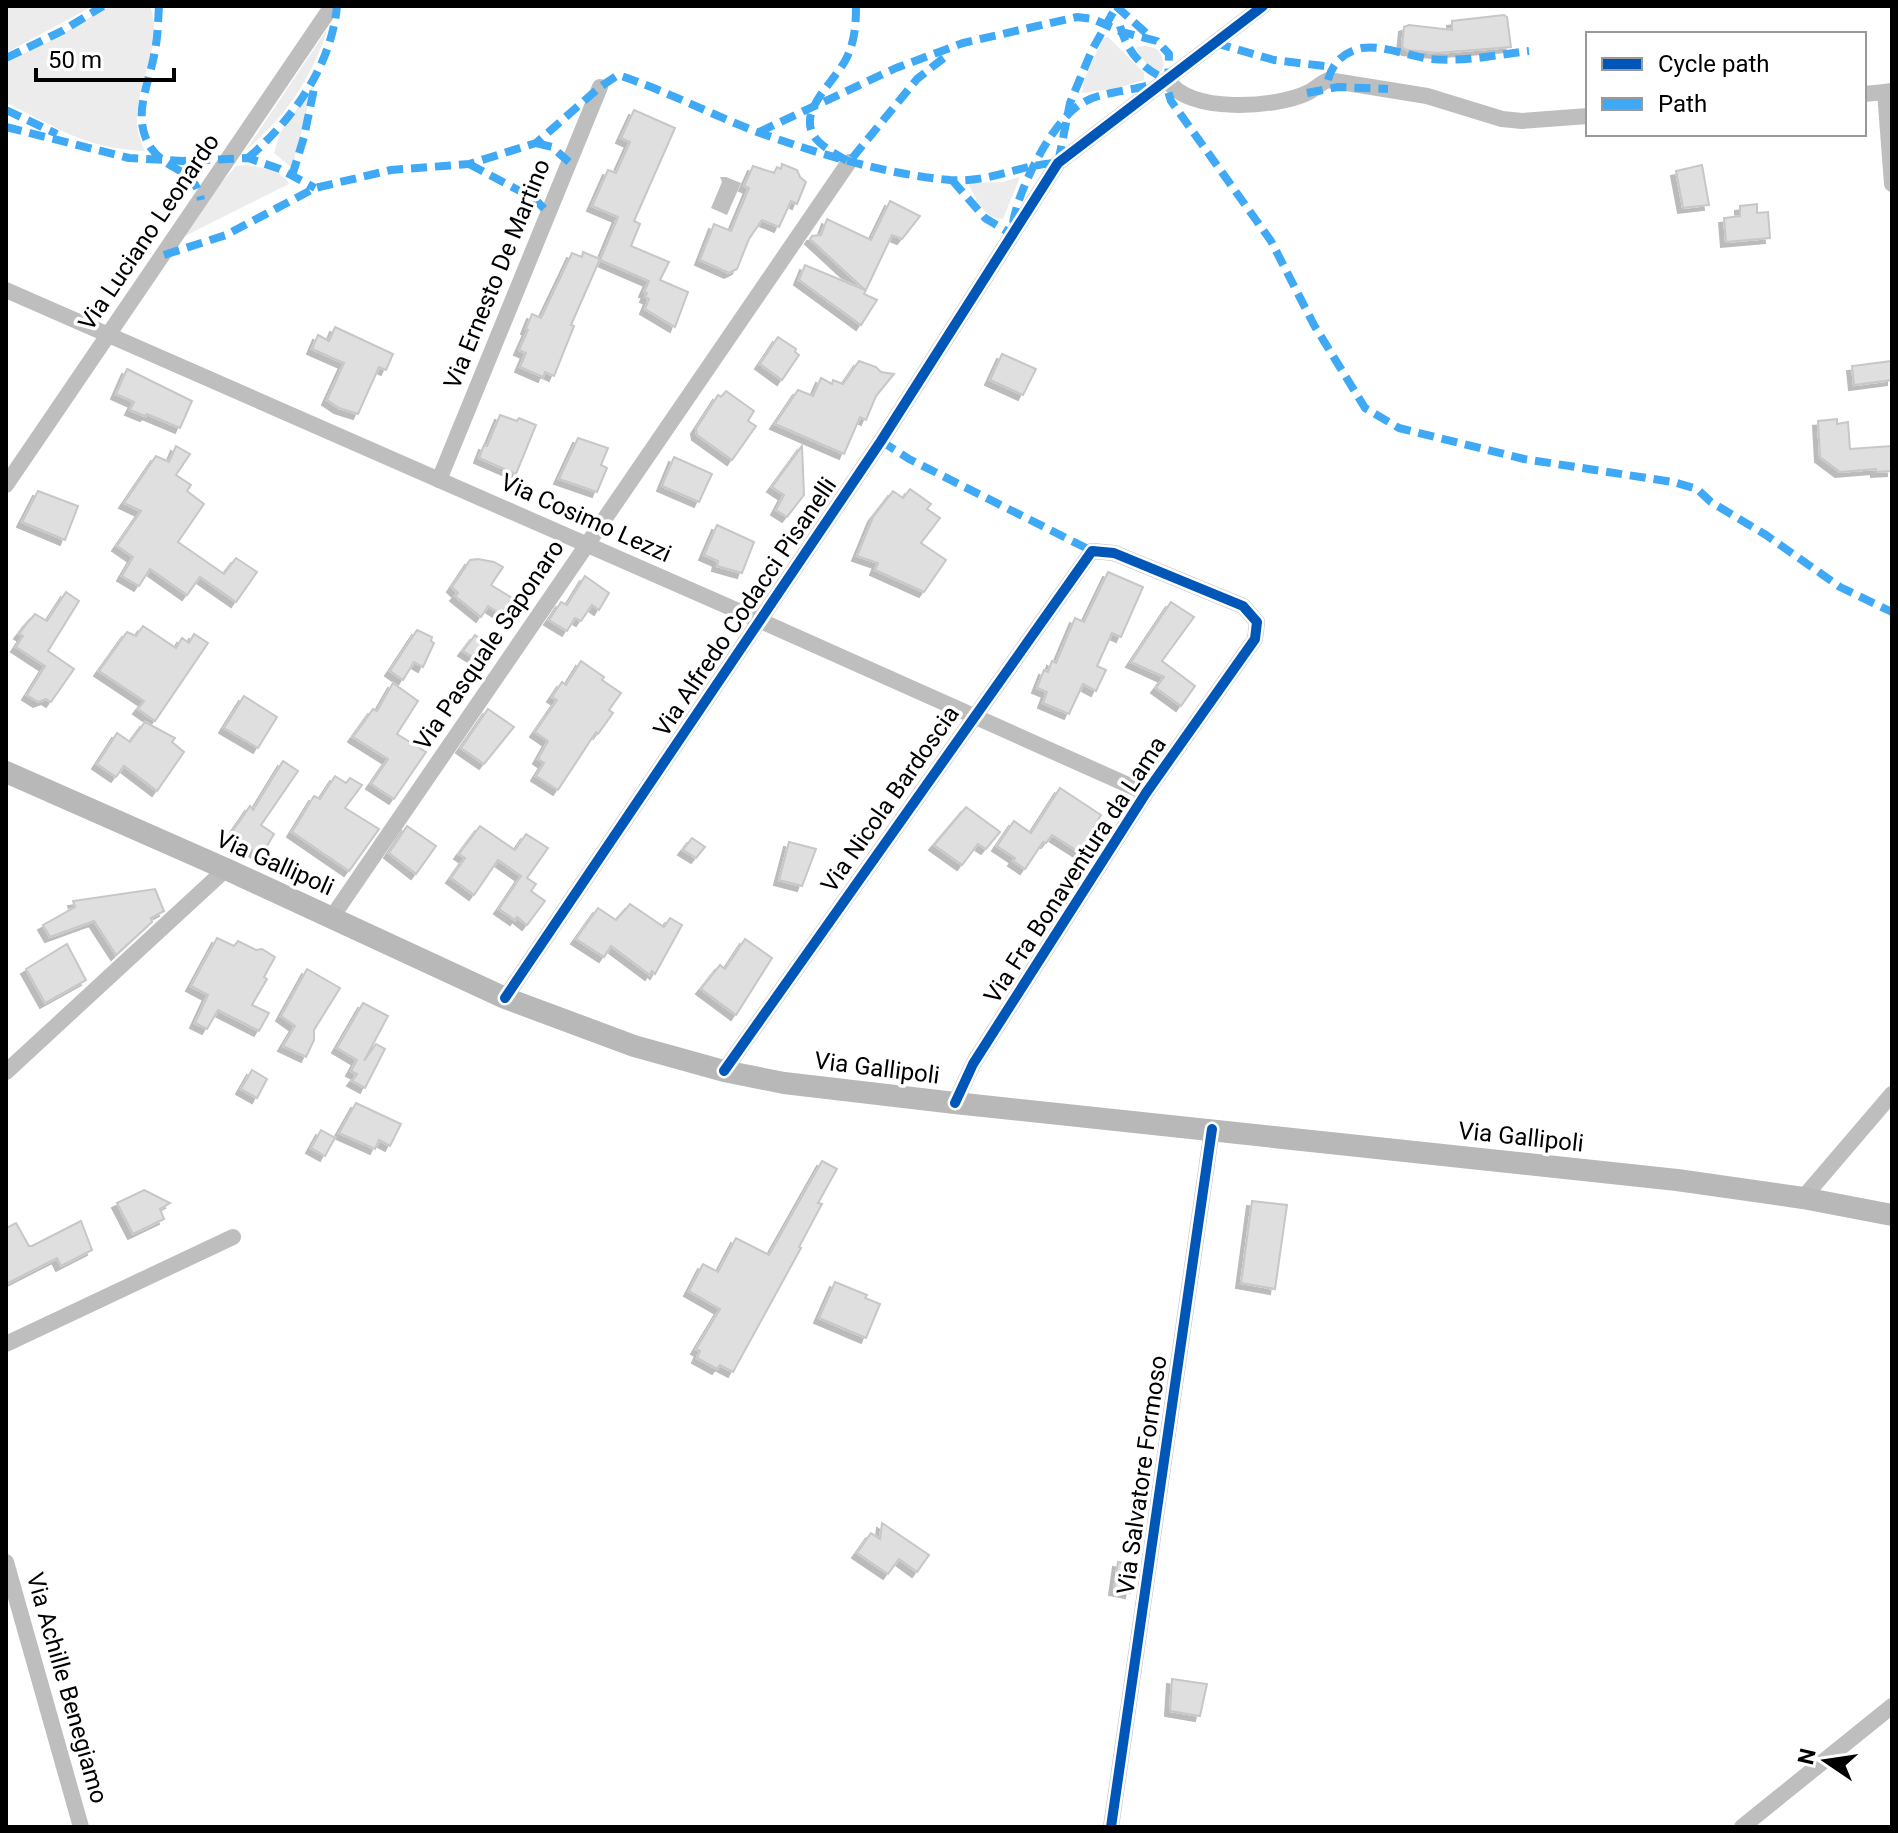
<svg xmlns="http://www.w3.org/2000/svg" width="1898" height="1833" font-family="Roboto,sans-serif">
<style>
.green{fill:#ececec}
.water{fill:#bfbfbf}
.building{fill:#dfdfdf;stroke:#c7c7c7;stroke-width:2;filter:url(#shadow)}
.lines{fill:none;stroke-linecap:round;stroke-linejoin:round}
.street{stroke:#bebebe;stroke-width:16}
.secondary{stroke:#b8b8b8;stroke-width:22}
.quiet{stroke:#3fa9f5;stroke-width:8;stroke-dasharray:16 8;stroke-linecap:butt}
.cycleway-casing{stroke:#fff;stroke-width:15}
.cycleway{stroke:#0057b8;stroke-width:10}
.labels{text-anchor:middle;stroke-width:7;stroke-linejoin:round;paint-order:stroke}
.street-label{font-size:24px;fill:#000;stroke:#fff}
</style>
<defs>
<filter id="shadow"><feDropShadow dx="-5" dy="5" stdDeviation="0" flood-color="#0004"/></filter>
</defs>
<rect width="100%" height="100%" fill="#fff"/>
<g class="green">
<polygon points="6,6 93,6 6,53"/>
<path d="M109,6H150C168,55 119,101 145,151C81,148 61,128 6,103V61L49,42Z"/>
<path d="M328,28C312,78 286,116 246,150Z"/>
<polygon points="1108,37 1144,73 1144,80 1117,88 1082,93 1084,80 1103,38"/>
<path d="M1145,46C1159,47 1162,53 1164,66L1161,72C1149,68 1141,60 1136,47Z"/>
<polygon points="313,86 292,168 274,153 280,133"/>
<path d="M247,165C262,168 281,170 289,184L181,238L221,183L236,166Z"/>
<path d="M1020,177L1003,219C984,219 976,199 968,183L1003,182Z"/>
</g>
<polygon class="water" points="720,177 726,177 741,183 727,215 711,208 722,182"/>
<g class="building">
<polygon points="1504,15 1507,17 1511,47 1437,53 1407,50 1402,47 1404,27 1409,25 1452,30 1452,21"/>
<polygon points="634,110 675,128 634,221 640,224 631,246 669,262 660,280 688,292 675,327 645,309 649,299 645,297 647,293 644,292 649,281 600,260 618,217 592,206 608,170 616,173 630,142 621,138"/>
<polygon points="782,164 797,170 800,177 806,182 797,204 791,201 779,227 762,220 749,239 737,269 729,273 700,260 714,224 731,231 749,188 744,186 753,166 774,173 777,167 781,169"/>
<polygon points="1702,165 1709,205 1683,208 1676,171"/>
<polygon points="890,201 920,216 902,239 892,235 864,294 877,300 861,325 799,280 805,265 865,290 810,239 812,236 821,235 827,219 871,240"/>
<polygon points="1757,204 1757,213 1768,212 1770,238 1726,242 1724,218 1740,216 1740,206"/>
<polygon points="583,252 600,259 571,325 574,326 554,376 545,372 543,377 520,367 526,353 519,350 528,330 526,329 532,314 541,318 572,253 582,257"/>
<polygon points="335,327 393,354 386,370 379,367 358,414 339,408 327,400 344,363 312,349 318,335 329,341"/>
<polygon points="778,337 796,349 795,352 799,355 782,380 760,364"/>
<polygon points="1002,354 1036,369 1023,395 990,380"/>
<polygon points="859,361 876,367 881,372 894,374 876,396 866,420 860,417 844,454 775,424 798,390 813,396 821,378 832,384 833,380 843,384"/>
<polygon points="1892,361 1892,380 1854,385 1852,366"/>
<polygon points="127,369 192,401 180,428 147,414 145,416 130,410 134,402 116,394"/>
<polygon points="726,391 754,411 748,421 756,426 732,460 697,435 696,429 718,395 721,397"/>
<polygon points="500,415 517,421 519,418 536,425 516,474 479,458 484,445 487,446"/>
<polygon points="1837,419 1837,424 1848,422 1850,449 1891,446 1892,471 1876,472 1876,469 1840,472 1820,457 1818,421"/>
<polygon points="578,438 608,448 601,465 607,468 597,492 559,479"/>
<polygon points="176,446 190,454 176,475 191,485 187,491 204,504 178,542 224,574 236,558 257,572 236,602 200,577 187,595 150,569 139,586 122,576 133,557 117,546 141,511 124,503 156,456 169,462"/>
<polygon points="802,446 804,495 787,517 776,510 784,495 772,487"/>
<polygon points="674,457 712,474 699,502 662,486"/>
<polygon points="910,489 931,504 927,509 940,518 921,543 946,560 924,592 875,570 878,563 857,556 873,517 893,491 903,498"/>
<polygon points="38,491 78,506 65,540 22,522"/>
<polygon points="717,525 754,542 742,573 717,566 718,561 704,555"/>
<polygon points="478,559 494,562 503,567 491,585 512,598 501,614 488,606 481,617 455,596 458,593 452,587 470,560"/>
<polygon points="1108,572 1143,587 1121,637 1112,633 1097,666 1106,670 1096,691 1083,684 1069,714 1043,703 1047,692 1037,688 1044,670 1048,672 1052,661 1056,663 1075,618 1084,622"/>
<polygon points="585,576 609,593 599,610 592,605 581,621 575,618 567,631 549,620 561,602 567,605"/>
<polygon points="66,592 79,601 48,651 74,669 51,702 46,699 38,702 27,695 45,666 16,647 23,636 19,634 28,622 35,614 47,621"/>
<polygon points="1171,602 1194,617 1162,661 1195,686 1181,706 1156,688 1164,677 1131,662"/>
<polygon points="143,626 176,648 182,638 189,643 194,634 208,643 155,721 138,709 144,701 99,671 127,632 136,636"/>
<polygon points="417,630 432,637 431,641 434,643 423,667 414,662 403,680 390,671"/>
<polygon points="475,635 491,645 481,662 463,651"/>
<polygon points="581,661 604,677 602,680 621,693 609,710 613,713 598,734 596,732 558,790 536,776 544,763 538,759 548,741 535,732 557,700 552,697 562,682 566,685"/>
<polygon points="393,683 418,701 397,734 426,752 394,799 371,784 388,759 353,737 373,709 377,711"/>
<polygon points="244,696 277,717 258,748 224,728"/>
<polygon points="488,709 514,727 484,764 461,748"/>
<polygon points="145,722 175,738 172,742 184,752 157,791 124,766 116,777 97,764 117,733 130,742"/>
<polygon points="283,761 298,771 261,825 274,834 261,856 230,835 250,806 253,810"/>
<polygon points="335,776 346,783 350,778 362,785 345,808 379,829 349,871 292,832 314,796 320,799"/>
<polygon points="1060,788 1101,815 1079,852 1052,835 1046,843 1043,842 1025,869 1013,861 1015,858 997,846 1014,821 1031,833"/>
<polygon points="966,807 1000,832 986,849 978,844 962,865 934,845"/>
<polygon points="407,826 436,846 416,874 389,853"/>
<polygon points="480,826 515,850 526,834 548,848 527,878 536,884 531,891 545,901 527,925 517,917 515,920 499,909 521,876 498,860 474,895 451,878 465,858 459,854"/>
<polygon points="692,838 705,847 696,858 683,850"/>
<polygon points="789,842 816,849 802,886 779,880"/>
<polygon points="155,889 164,911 151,918 152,922 116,955 94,921 50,937 43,925 75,907 73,901"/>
<polygon points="630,904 664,927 670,918 682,925 655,974 652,971 650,975 611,946 604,957 576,939 598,908 616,920"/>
<polygon points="217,938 234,946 238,941 256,950 262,949 275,957 264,977 267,979 252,1005 269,1013 259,1031 218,1010 207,1029 195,1023 208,995 191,986"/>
<polygon points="745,939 772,958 736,1015 701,989 720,965 725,969"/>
<polygon points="67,944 86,980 45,1003 26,969"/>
<polygon points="307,969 340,988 314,1030 314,1040 306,1057 283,1046 295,1026 281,1016"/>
<polygon points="363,1003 388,1016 364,1061 376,1044 385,1049 365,1088 352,1081 357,1074 351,1071 357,1060 337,1048"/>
<polygon points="252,1070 267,1079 257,1098 241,1089"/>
<polygon points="356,1103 401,1124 390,1146 379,1140 375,1149 339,1133"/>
<polygon points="321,1130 335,1138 325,1156 311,1148"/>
<polygon points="822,1161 837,1169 818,1203 822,1204 799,1247 801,1248 733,1372 720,1365 717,1369 697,1358 700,1351 696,1349 720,1309 689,1291 703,1264 718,1272 736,1238 769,1255"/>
<polygon points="144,1190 170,1203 160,1209 164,1219 133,1234 117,1203"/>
<polygon points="1252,1201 1287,1205 1275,1289 1241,1283"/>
<polygon points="81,1221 92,1250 61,1266 57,1258 6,1284 6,1228 16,1223 29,1246 32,1246"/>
<polygon points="835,1282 867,1295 865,1298 880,1304 866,1338 819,1318"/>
<polygon points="882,1523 929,1555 917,1572 899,1559 888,1574 857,1553 871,1533 880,1539"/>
<polygon points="1118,1562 1135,1565 1130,1593 1114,1590"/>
<polygon points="1172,1679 1207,1684 1200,1716 1170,1711"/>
</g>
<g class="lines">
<g class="street">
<path d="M1168,80C1187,114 1276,108 1307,93C1315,89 1321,83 1328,80L1427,96L1502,119L1522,121L1588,116"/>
<polyline points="1892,91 1885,92 1892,184"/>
<polyline points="1864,94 1885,92"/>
<polyline points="6,290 761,621 1146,793"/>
<polyline points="439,480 600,87"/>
<polyline points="6,485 332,6"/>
<polyline points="332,917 849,162"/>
<polyline points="505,998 881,441 1058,163 1263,6"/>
<polyline points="724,1071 1092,551 1114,553 1243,606 1257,622 1255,639 1146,793 973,1064 955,1103"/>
<polyline points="6,1072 226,869"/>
<polyline points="1803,1198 1892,1094"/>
<polyline points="6,1344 233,1237"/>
<polyline points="6,1562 81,1827"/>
<polyline points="1111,1827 1212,1129"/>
<polyline points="1742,1827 1892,1706"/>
</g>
<polyline class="secondary" points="6,772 226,869 505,998 634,1046 724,1071 784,1083 955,1103 1677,1180 1803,1198 1892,1215"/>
<g class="quiet">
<path d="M159,6C158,21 158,36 155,50C150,84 130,116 151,148C168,172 195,168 201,200"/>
<path d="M856,6C856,23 855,39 848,55C837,81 797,109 814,136C821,147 838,155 849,162L917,79L950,53"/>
<polyline points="1116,6 1147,34"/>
<path d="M1120,26C1127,52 1143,70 1168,80"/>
<polyline points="1215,43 1274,60 1332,67"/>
<polyline points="6,58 62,31 103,6"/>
<path d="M1328,80C1333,62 1344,52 1362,48C1383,45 1409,56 1430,59C1463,62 1497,55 1529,51"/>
<polyline points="1307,93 1338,87 1388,89"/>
<polyline points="6,110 57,134"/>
<polyline points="6,127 129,158 183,161 248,158 280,169 315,188"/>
<polyline points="759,132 896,68 963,43 1077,17 1093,19 1122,32 1157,41 1169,54 1168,91 1171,101 1271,241 1314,325 1365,408 1399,428 1524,459 1673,482 1697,489 1711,502 1766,535 1840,587 1892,612"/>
<polyline points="536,143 552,147 569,162"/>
<path d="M248,158C293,119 331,67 337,6"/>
<polyline points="469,164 535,199 548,213"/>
<polyline points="292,176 304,137 315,84"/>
<polyline points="952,180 985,218 1013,235"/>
<path d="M1013,223C1018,190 1053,118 1084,102C1101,92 1130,91 1150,85"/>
<path d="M164,255L226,235L315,188L391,170L469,164L536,143L600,87L618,75C667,91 712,115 760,133C822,155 885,174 950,180C990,183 1021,164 1058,163L1070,103L1092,50L1116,7"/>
<polyline points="881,441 909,459 1092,551"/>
</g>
<defs>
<g id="cycleway">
<polyline points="505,998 881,441 1058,163 1263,6"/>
<polyline points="724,1071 1092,551 1114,553 1243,606 1257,622 1255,639 1146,793 973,1064 955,1103"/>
<polyline points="1111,1827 1212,1129"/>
</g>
</defs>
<use href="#cycleway" class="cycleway-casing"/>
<use href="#cycleway" class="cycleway"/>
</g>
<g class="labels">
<g class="street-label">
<text transform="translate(149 232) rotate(-56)" y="8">Via Luciano Leonardo</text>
<text transform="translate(497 274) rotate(-68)" y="8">Via Ernesto De Martino</text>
<text transform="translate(586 518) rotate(24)" y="8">Via Cosimo Lezzi</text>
<text transform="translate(745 607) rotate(-56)" y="8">Via Alfredo Codacci Pisanelli</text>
<text transform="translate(489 645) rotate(-56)" y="8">Via Pasquale Saponaro</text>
<text transform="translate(890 799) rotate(-55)" y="8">Via Nicola Bardoscia</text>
<text transform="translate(275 863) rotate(24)" y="8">Via Gallipoli</text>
<text transform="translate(1075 870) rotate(-57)" y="8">Via Fra Bonaventura da Lama</text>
<text transform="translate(877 1068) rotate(7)" y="8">Via Gallipoli</text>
<text transform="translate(1521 1137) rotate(6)" y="8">Via Gallipoli</text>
<text transform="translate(1142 1475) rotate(-82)" y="8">Via Salvatore Formoso</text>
<text transform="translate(67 1688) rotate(74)" y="8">Via Achille Benegiamo</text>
</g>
</g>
<rect width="1898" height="1833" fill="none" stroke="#000000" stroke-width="16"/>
<rect x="1586" y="32" width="280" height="104" fill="#ffffff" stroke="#999999" stroke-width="2"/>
<rect x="1602" y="58" width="40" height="12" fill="#0057b8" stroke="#999999" stroke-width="2"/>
<text x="1658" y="72" font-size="24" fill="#000000">Cycle path</text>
<rect x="1602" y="98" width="40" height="12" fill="#3fa9f5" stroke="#999999" stroke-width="2"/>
<text x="1658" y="112" font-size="24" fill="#000000">Path</text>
<g transform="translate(1826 1761) rotate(283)" stroke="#ffffff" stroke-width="6" paint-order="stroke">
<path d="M0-6L14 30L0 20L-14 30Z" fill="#000000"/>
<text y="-12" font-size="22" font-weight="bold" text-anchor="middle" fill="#000000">N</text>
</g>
<path d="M36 68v12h138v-12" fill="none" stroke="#000000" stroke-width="4"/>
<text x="48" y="68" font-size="24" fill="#000000" stroke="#ffffff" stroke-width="6" paint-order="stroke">50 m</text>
</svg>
